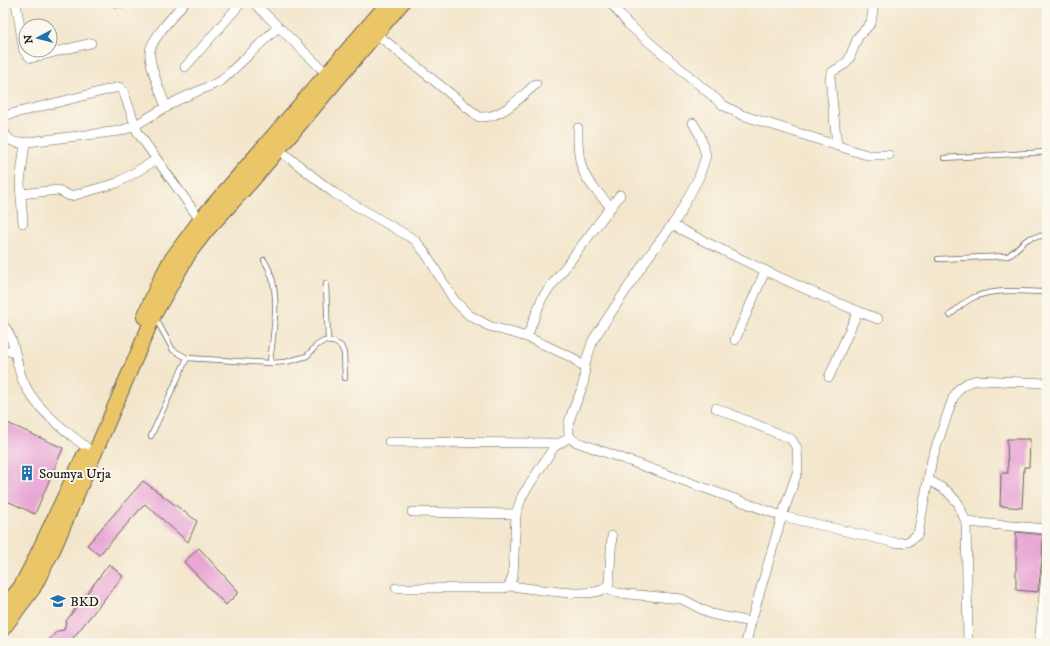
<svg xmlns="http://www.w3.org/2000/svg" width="1050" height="646" font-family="'IM FELL DW Pica',serif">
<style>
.building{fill:#e8a6d5}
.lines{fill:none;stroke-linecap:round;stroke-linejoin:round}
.lane-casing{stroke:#67635a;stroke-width:6}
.street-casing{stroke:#67635a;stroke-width:10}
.primary-casing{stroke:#67635a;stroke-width:16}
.lane{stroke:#fff;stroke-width:4.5}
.street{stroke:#fff;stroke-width:9}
.primary{stroke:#ebc669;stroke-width:14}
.labels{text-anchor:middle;stroke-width:4;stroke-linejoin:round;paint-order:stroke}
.poi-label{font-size:14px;fill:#1c1c1c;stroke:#fbf7ec;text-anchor:start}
</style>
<rect width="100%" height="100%" fill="#fbf7ec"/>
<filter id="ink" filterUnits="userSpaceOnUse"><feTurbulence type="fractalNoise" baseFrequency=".025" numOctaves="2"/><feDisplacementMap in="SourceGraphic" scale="8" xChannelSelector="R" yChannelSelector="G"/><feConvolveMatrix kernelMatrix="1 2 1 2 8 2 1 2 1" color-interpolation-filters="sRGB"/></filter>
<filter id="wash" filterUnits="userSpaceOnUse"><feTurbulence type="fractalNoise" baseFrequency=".012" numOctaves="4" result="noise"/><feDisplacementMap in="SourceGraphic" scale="16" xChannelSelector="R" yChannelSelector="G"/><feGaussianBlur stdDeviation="0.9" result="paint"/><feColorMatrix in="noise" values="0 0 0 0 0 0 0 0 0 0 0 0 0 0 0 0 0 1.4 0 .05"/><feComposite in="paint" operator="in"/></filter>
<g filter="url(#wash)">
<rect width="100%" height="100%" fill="#f3e6cc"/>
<g id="blocks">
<g class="building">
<polygon points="3,421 63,448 35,514 3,499"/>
<polygon points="1007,439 1030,439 1029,467 1024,467 1022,508 1000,506 1001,473 1008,473"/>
<polygon points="143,481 197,521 188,542 145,504 99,555 87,545"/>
<polygon points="1016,532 1043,535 1042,561 1038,592 1016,590"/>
<polygon points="199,548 239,592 226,605 184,562"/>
<polygon points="109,564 123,576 69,643 46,643 57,631 64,630 66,621"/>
</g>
</g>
</g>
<g filter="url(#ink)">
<use href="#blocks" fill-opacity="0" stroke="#67635a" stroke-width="1"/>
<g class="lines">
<defs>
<g id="lane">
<polyline points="944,158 1047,152"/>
<path d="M938,259L1008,256C1025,244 1023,235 1047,236"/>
<path d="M264,260C283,288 273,331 270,363"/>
<polyline points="326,283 328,341"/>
<path d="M950,315C956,310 962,304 969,300C991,287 1023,292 1047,292"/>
<polyline points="156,319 173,350 187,358 270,363 286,362 307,356 317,345 324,341 334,342 341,346 344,353 345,378"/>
<polyline points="151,436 187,358"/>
</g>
<g id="street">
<polyline points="16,3 24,51 31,58 91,43"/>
<polyline points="116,3 132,3"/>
<polyline points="254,3 328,75"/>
<polyline points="611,3 628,24 723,105 742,115 854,151 867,155 889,155"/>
<path d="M373,31L479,117C502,119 520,97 536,84"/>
<polyline points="185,67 241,3"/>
<path d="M166,108C162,94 148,65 150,51C152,38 175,14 184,3"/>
<polyline points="3,116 119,87 124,93 138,133 203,224"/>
<path d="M578,128C577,170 583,177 611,207"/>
<path d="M3,130C7,138 10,142 19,143L120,131L134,126L178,100L221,81L278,27"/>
<polyline points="837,146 830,78 832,72 845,64 849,59 858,37 871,23 874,3"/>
<path d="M278,149L334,193L415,240L426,254L454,300L469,315L489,326L527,337L571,357L584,367C589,391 562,416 570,437L574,441L782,516L896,543L908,542L918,534L932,459L953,398L959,389L967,383L977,380L1047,383"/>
<polyline points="21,194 58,190 70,196 75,195 117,183 156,160"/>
<polyline points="23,223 20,183 25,143"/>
<path d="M672,225C739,259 807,292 878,319"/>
<path d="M3,325C16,339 15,363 23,381C35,409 64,429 87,448"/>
<polyline points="527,337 542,298 620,195"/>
<polyline points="735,340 765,271"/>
<polyline points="3,350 14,352"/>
<polyline points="584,367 593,340 646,260 677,218 699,177 706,156 700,135 693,123"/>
<polyline points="829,377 858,311"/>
<polyline points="716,408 791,439 797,448 798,470 782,516 751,622 746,643"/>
<polyline points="389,442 559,443"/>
<polyline points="929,480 947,491 958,503 966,522 968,643"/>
<polyline points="412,512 516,514"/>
<polyline points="966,522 1047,529"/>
<path d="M509,586C532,588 582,598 602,590C606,588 607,586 609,583L612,536"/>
<polyline points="396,588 505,588 509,586 513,575 516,514 522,496 554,447 570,437"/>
<polyline points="605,588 617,593 682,599 711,614 751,622"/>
<polyline points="1039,643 1047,565"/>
</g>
<g id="primary">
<polyline points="144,317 158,284 170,261 200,220 388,3"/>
<polyline points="3,609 21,586 33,563 84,455"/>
<polyline points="3,629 33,589 54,548 154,315 190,252 207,230 252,181 402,3"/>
</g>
</defs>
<use href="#lane" class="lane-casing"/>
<use href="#street" class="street-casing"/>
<use href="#primary" class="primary-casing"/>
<use href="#lane" class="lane"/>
<use href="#street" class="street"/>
<use href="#primary" class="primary"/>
</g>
</g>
<defs>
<symbol id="building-bare" viewBox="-9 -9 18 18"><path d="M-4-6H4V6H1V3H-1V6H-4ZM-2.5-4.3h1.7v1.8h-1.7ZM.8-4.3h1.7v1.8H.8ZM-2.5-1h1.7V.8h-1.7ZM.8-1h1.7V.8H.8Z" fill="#1f6fb2" stroke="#fbf7ec" stroke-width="2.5" paint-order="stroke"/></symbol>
<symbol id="university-bare" viewBox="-9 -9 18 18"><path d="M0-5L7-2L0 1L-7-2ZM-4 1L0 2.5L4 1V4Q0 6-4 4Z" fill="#1f6fb2" stroke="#fbf7ec" stroke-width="2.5" paint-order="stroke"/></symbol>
</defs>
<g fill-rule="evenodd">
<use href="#building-bare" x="16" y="462" width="22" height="22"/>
<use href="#university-bare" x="47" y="590" width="22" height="22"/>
</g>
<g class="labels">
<g class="poi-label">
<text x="39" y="478">Soumya Urja</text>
<text x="70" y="606">BKD</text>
</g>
</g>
<rect width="1050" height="646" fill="none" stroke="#fbf7ec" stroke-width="16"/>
<g transform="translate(38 38) rotate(263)"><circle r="19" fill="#fbf7ec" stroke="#a29f99"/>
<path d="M0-3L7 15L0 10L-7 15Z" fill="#1f6fb2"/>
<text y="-6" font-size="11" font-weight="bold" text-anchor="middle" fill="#1c1c1c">N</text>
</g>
</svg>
